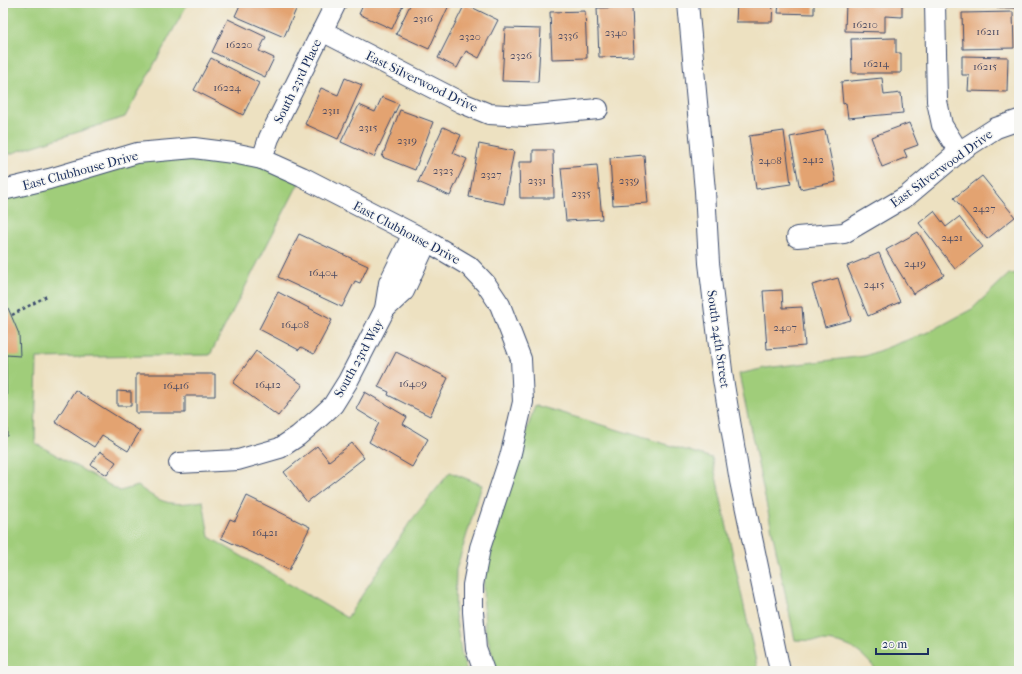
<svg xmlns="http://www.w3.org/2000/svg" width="1022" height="674" font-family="'IM FELL French Canon',serif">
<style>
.green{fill:#a0cd7a;stroke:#5e7e6c}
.building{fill:#e3a371}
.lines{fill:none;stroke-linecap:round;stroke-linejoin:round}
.minor-casing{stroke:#3a4a6d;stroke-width:22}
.path{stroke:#3a4a6d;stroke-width:2.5;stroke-dasharray:3 3;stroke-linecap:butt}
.minor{stroke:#fff;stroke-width:20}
.labels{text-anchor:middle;stroke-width:3;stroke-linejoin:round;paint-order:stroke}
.number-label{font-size:11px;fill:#4d4c63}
.street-label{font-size:13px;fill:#1b2f5e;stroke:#f6f6f2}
</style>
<rect width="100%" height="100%" fill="#f6f6f2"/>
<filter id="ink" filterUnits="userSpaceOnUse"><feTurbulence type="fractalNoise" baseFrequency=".025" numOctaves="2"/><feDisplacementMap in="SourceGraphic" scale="8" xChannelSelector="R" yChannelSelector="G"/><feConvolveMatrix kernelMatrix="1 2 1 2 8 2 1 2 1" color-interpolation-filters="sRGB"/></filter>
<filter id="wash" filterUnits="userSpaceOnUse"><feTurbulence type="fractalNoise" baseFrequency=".012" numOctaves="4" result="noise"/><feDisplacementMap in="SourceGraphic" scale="16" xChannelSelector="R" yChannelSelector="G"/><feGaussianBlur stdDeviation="0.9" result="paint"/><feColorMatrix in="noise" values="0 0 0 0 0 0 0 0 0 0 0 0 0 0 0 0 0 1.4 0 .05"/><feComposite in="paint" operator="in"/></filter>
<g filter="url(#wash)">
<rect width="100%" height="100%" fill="#ede1c1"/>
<g class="green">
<polygon points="3,3 188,3 125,117 3,156"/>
<path d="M194,148L302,177L210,355L37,358L35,443L120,491L138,486C163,505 172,506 203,501L209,537L347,618L410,522L450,472L482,485L456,570L455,614L462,657L467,671H3V190Z"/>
<path d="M1019,273V671H877C850,637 834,642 795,640L739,374L765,368L865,356L931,331L972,309L1009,274Z"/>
<polygon points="535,405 712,458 758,671 497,671 485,628 483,588 486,558"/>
</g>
<g id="blocks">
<g class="building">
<polygon points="241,3 293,3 298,5 284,37 235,16"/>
<polygon points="364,3 404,3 392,29 359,14"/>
<polygon points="411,3 450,3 429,49 396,34"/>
<polygon points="737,3 773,3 772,22 736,22"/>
<polygon points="779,3 814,3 814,14 778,13"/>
<polygon points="846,3 902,3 902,17 885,16 885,32 845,31"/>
<polygon points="980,3 1017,3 1017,8 980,7"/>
<polygon points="465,4 498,20 479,58 466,51 457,68 438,58"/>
<polygon points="632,7 634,56 599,57 597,8"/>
<polygon points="585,11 587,58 552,59 550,12"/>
<polygon points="1013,12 1014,48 963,49 962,13"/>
<polygon points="228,19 266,37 259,51 274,58 265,77 212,52"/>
<polygon points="505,28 541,29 538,82 502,81"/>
<polygon points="896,38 896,53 901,53 901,73 852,73 851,39"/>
<polygon points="962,56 1008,57 1007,92 968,91 969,75 962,75"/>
<polygon points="211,58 259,83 243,115 194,90"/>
<polygon points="345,78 362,85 338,139 305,124 321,88 338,95"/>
<polygon points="882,78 884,95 901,93 903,113 848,118 846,103 843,104 841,82"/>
<polygon points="382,97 399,104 374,157 341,142 359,105 375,112"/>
<polygon points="400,110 433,122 415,170 382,157"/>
<polygon points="909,123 918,145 904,150 907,157 882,167 871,137"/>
<polygon points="443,127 461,135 453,153 467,159 450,196 418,182"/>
<polygon points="825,130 836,182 800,189 790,137"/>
<polygon points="784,131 791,184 756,189 749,136"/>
<polygon points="479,144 514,151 504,204 469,197"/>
<polygon points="533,150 553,150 554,198 520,198 519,162 533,162"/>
<polygon points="644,155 648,203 613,205 610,158"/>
<polygon points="597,165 602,219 566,221 561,168"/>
<polygon points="982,176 1015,217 987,239 954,198"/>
<polygon points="934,211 946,227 959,217 983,247 955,269 919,223"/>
<polygon points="918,232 944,275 913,294 886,250"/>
<polygon points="299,234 368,266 360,283 355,281 342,307 278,277"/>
<polygon points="879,253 900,302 868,316 847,266"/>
<polygon points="838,278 851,320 825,327 812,285"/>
<polygon points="782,290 783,308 802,307 805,346 767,349 763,291"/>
<polygon points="278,292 332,320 314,354 301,347 299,350 259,329"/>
<polygon points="3,296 19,334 20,356 6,355 7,436 3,436"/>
<polygon points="256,351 303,385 278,416 233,383"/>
<polygon points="396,352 448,378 430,416 388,395 389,392 378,387"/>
<polygon points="136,374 215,374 215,396 185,396 185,413 136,413"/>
<polygon points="75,390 140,431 128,451 102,435 94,447 55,422"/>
<polygon points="117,391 131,392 131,406 117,406"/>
<polygon points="365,392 407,417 403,424 428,439 412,467 369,442 379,423 356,409"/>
<polygon points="352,443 364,458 307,502 284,472 317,446 329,461"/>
<polygon points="100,451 116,462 107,475 91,465"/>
<polygon points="247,496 310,527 289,570 221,538 230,519 235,521"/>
</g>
</g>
</g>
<g filter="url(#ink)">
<use href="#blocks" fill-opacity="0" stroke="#3a4a6d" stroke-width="1"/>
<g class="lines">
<defs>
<g id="minor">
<polyline points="688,3 705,191 709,263 723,379 740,481 780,671"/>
<polyline points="935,3 937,101 942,125 959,152"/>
<polyline points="322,31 462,103 489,114 524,116 598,109"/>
<polyline points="262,159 269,138 336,3"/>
<polyline points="3,190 49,179 137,153 194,148 233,153 262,159 302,177 427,241 469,266 486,284 500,305 521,359 523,402 510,457 480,548 473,585 473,612 476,649 484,671"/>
<polyline points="797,237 844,233 907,196 959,152 996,128 1019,120"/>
<polyline points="385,309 404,291 427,241"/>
<polyline points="179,463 238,460 280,448 298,436 320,417 333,405 348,381 385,309 389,283 413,234"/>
</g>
</defs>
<use href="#minor" class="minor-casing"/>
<polyline class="path" points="12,315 47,296"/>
<use href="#minor" class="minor"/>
</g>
</g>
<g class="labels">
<g class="number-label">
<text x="423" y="22">2316</text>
<text x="865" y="28">16210</text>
<text x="988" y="35">16211</text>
<text x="616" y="36">2340</text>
<text x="568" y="39">2336</text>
<text x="470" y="40">2320</text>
<text x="239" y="48">16220</text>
<text x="521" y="59">2326</text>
<text x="876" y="67">16214</text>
<text x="985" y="70">16215</text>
<text x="227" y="91">16224</text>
<text x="331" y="114">2311</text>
<text x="368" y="131">2315</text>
<text x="407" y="144">2319</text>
<text x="813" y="163">2412</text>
<text x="770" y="164">2408</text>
<text x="443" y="174">2323</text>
<text x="491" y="178">2327</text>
<text x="537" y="184">2331</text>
<text x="629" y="184">2339</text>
<text x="581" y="197">2335</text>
<text x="984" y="212">2427</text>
<text x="952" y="241">2421</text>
<text x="915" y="267">2419</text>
<text x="323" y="276">16404</text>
<text x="874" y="288">2415</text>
<text x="295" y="328">16408</text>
<text x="785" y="331">2407</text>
<text x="413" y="387">16409</text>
<text x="268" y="388">16412</text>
<text x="176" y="389">16416</text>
<text x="265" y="536">16421</text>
</g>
<g class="street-label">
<text transform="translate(297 81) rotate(-64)" y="5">South 23rd Place</text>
<text transform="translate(422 81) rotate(26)" y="5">East Silverwood Drive</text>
<text transform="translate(941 168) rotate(-36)" y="5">East Silverwood Drive</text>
<text transform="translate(80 170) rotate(-15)" y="5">East Clubhouse Drive</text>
<text transform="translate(407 232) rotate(28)" y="5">East Clubhouse Drive</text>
<text transform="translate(719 339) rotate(82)" y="5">South 24th Street</text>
<text transform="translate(358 358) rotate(-61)" y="5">South 23rd Way</text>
</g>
</g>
<rect width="1022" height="674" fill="none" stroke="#f6f6f2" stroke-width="16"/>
<path d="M876 648v6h52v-6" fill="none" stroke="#1b2f5e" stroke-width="2"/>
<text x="882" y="648" font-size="12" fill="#1b2f5e" stroke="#f6f6f2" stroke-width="3" paint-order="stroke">20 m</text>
</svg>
